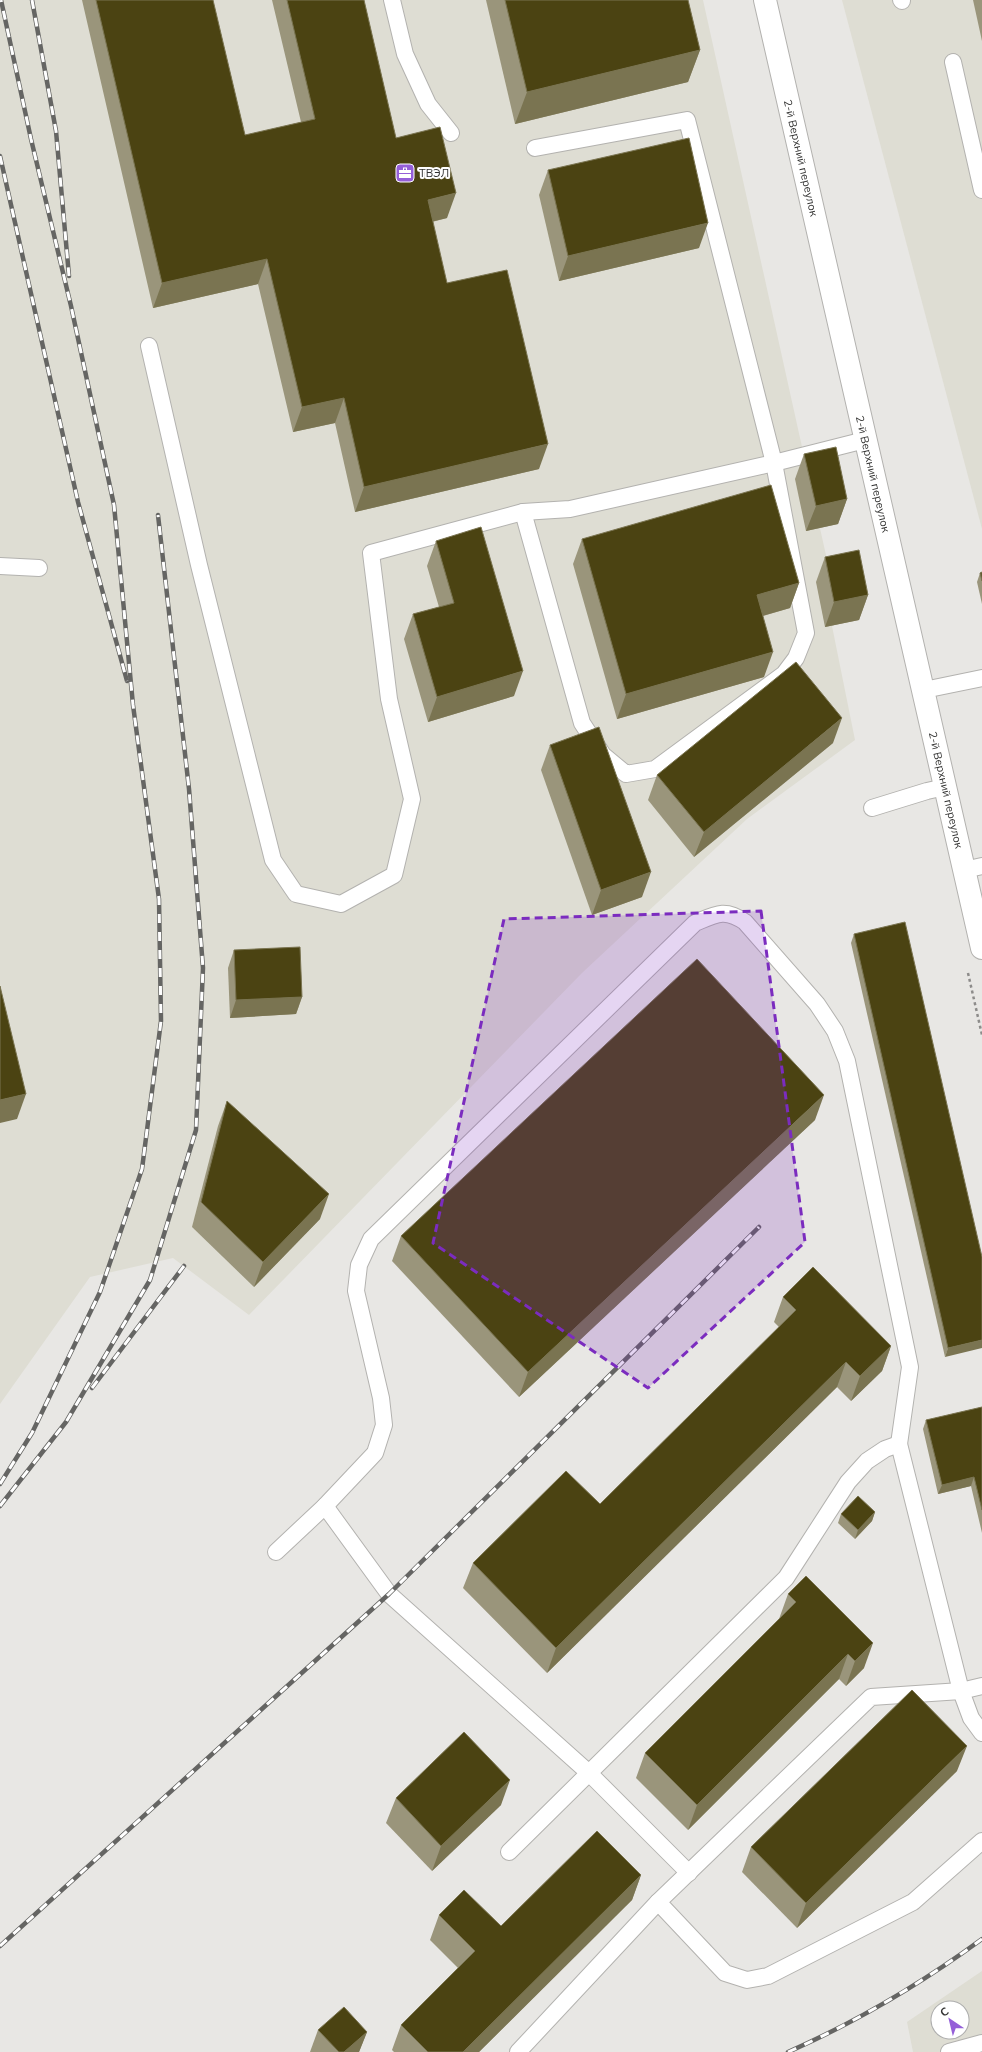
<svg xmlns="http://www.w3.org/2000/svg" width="982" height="2052" font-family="Mulish,sans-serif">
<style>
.built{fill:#deddd3;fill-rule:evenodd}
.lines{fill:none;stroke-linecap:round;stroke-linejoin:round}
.lane-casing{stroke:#b3b2af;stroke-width:18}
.street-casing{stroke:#b3b2af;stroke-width:24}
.path{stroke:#8d8c8a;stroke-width:2.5;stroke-dasharray:3 3;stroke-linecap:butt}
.lane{stroke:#fff;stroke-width:16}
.street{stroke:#fff;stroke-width:22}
.rail-casing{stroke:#656563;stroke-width:4.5}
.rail{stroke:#fff;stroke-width:3;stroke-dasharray:9;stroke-linecap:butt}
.wall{fill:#9a957b}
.shaded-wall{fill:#7a7451}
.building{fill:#4b4312;stroke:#7a7451}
.marked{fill:#7b2cbf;fill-opacity:0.2;stroke:#7b2cbf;stroke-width:3;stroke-dasharray:8 5;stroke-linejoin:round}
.labels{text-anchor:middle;stroke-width:4;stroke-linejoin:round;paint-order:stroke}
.street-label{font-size:11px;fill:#323231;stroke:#fff}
.poi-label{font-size:11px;fill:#323231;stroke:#fff;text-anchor:start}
</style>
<rect width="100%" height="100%" fill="#e8e7e4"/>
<g class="built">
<polygon points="0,0 703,0 841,623 832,626 855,740 747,819 582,973 249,1315 173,1258 90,1277 0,1404"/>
<polygon points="842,0 982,0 982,529"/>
<path d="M982,1971V2052H913L907,2022ZM938,2008H962V2032H938Z"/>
</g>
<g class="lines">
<defs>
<g id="lane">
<polyline points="392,0 405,54 428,104 451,133"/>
<polyline points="901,0 902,1"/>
<polyline points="953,62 982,190"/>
<polyline points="149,346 199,565 273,860 296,894 341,904 394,875 412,799 389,699 371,553 523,512 570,509 774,463 865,440"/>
<polyline points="523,512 582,723 603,755 626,774 655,769 784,674 796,658 806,633 774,463 687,120 535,148"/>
<polyline points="0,566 39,568"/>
<polyline points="924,690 982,678"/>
<polyline points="872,808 927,791 945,787"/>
<polyline points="964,870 982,866"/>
<polyline points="325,1506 389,1594 589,1773 786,1578 848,1482 867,1461 885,1449 899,1444 961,1691 971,1718 982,1733"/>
<path d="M276,1552L325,1506L375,1453L384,1425L381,1398L356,1291L359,1265L371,1239L695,923C716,914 725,908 745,922L817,1004L835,1031L847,1061L910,1367L899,1444"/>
<polyline points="982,1686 961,1691 871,1697 658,1902 725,1973 747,1980 768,1976 913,1902 982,1841"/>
<polyline points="509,1852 589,1773 689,1873"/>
<polyline points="518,2052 658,1902"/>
<polyline points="949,2052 982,2043"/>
</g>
<polyline id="street" points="765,0 982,948"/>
</defs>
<use href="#lane" class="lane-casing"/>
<use href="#street" class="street-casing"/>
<polyline class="path" points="968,973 982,1035"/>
<use href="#lane" class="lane"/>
<use href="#street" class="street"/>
<defs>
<g id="rail">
<polyline points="32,0 56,131 69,276"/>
<polyline points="0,156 78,502 127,681"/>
<polyline points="92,1388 184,1266"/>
<polyline points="0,1484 32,1433 100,1292 142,1169 161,1021 159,899 133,705 114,505 71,306 31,139 1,0"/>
<polyline points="0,1506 66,1422 150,1280 196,1130 203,968 189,789 158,515"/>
<polyline points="0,1946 389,1594 759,1227"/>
<path d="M788,2052C856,2022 922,1983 982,1939"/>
</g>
</defs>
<use href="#rail" class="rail-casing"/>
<use href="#rail" class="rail"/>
</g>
<g class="wall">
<polygon points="82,0 213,0 245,135 301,122 272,0 364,0 396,138 447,218 432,222 447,283 539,469 355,512 335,423 293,432 258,284 153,308"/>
<polygon points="486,0 688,0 700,50 688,82 515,124"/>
<polygon points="973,0 982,0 982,41"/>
<polygon points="548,170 699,248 559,281 539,195"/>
<polygon points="804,454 847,499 838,524 806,531 795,479"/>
<polygon points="582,539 799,583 790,608 763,616 764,677 617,719 573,564"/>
<polygon points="436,541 514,696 428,722 404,639 413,614 439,607 427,566"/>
<polygon points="825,557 868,595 859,620 825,627 816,582"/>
<polygon points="982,572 982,604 977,582 980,573"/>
<polygon points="833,743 694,857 648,800 657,775"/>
<polygon points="550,745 642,897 592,915 541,770"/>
<polygon points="854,934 982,1257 945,1357 851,943"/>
<polygon points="234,950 302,997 296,1014 230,1018 228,968"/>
<polygon points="227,1101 320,1219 254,1287 192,1227 218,1126"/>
<polygon points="815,1120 519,1397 392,1261 401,1236"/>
<polygon points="783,1297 891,1346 882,1371 851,1401 837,1387 547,1673 463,1588 473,1563 600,1504 779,1327 774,1322"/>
<polygon points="982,1407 982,1533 971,1486 938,1494 923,1429 926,1420"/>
<polygon points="875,1512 872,1521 855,1539 838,1523 841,1514"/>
<polygon points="788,1594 864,1668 846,1686 839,1679 688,1830 636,1778 645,1753 779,1619"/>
<polygon points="957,1771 797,1928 742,1872 751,1847"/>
<polygon points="396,1798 501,1805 432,1871 386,1823"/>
<polygon points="641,1875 632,1900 479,2052 394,2052 392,2050 401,2025 458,1968 430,1940 439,1915 501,1926"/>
<polygon points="318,2030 367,2032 359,2052 310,2052"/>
</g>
<g class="shaded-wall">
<polygon points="700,50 688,82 515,124 527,92"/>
<polygon points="456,193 447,218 418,225 428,200"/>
<polygon points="708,223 699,248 559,281 568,256"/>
<polygon points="267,259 258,284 153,308 162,283"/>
<polygon points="344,398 335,423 293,432 302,407"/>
<polygon points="548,444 539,469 355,512 364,487"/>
<polygon points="847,499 838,524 806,531 816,506"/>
<polygon points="799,583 790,608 748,620 757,595"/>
<polygon points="868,595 859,620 825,627 834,602"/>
<polygon points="773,652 764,677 617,719 626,694"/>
<polygon points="523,671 514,696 428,722 437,697"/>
<polygon points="842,718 833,743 694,857 704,832"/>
<polygon points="651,872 642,897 592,915 601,890"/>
<polygon points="302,997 296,1014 230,1018 236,1000"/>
<polygon points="26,1094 17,1119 0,1123 0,1100"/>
<polygon points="824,1095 815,1120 519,1397 528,1372"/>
<polygon points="329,1194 320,1219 254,1287 263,1262"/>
<polygon points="982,1340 982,1348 945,1357 948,1348"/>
<polygon points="891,1346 882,1371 851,1401 860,1376"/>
<polygon points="846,1362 837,1387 547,1673 556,1648"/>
<polygon points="974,1477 971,1486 938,1494 942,1485"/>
<polygon points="875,1512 872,1521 855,1539 858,1530"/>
<polygon points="873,1643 864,1668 846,1686 855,1661"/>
<polygon points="848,1654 839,1679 688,1830 697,1805"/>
<polygon points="967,1746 957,1771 797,1928 806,1903"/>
<polygon points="510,1780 501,1805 432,1871 441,1846"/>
<polygon points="641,1875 632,1900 479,2052 463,2052"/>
<polygon points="367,2032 359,2052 344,2052"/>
</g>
<g class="building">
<polygon points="96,0 213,0 245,135 315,119 287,0 364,0 396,138 440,127 456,193 428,200 447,283 507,270 548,444 364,487 344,398 302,407 267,259 162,283"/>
<polygon points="505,0 688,0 700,50 527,92"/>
<polygon points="689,138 708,223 568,256 548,170"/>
<polygon points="836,447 847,499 816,506 804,454"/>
<polygon points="771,485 799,583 757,595 773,652 626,694 582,539"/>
<polygon points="481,527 523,671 437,697 413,614 454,603 436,541"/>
<polygon points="859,550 868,595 834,602 825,557"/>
<polygon points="982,572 982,581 980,573"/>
<polygon points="796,662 842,718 704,832 657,775"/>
<polygon points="599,727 651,872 601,890 550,745"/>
<polygon points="905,922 982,1257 982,1340 948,1348 854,934"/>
<polygon points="300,947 302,997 236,1000 234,950"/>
<polygon points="697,959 824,1095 528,1372 401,1236"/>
<polygon points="0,986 26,1094 0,1100"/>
<polygon points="227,1101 329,1194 263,1262 201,1202"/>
<polygon points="813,1267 891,1346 860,1376 846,1362 556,1648 473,1563 566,1471 600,1504 796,1310 783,1297"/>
<polygon points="982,1407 982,1510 974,1477 942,1485 926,1420"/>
<polygon points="858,1496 875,1512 858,1530 841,1514"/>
<polygon points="806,1576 873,1643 855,1661 848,1654 697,1805 645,1753 796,1602 788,1594"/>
<polygon points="912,1690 967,1746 806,1903 751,1847"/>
<polygon points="464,1732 510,1780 441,1846 396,1798"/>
<polygon points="597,1831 641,1875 463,2052 428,2052 401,2025 475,1951 439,1915 464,1890 501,1926"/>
<polygon points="344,2007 367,2032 344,2052 339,2052 318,2030"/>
</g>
<path class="marked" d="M761,911L805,1242L648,1388L433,1243L504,919Z"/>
<defs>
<symbol id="office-square" viewBox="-11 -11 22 22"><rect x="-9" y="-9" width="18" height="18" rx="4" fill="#955fd8" stroke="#fff"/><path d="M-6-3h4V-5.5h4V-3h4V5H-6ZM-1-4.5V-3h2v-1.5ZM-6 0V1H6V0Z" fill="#fff"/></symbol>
</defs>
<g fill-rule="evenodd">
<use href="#office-square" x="394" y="162" width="22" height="22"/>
</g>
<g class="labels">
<g class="street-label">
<text transform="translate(801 158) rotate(77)" y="4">2-й Верхний переулок</text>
<text transform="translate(873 474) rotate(77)" y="4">2-й Верхний переулок</text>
<text transform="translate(946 790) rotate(77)" y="4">2-й Верхний переулок</text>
</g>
<g class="poi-label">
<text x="419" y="177">ТВЭЛ</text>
</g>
</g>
<g transform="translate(950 2020) rotate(325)"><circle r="19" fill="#ffffff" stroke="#adadad"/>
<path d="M0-3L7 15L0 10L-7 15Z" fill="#955fd8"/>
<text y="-6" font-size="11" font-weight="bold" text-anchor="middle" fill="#323231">С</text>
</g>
</svg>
